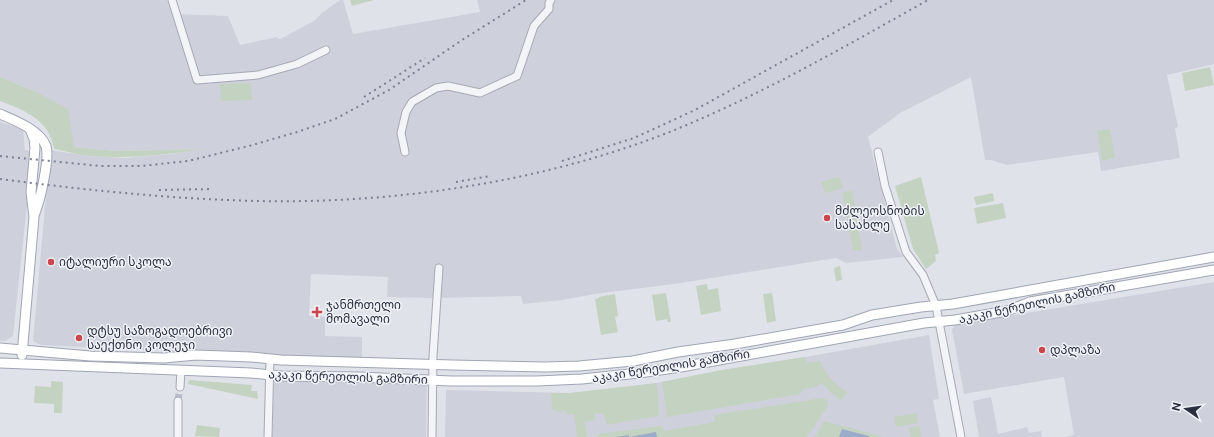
<svg xmlns="http://www.w3.org/2000/svg" width="1214" height="437" font-family="'Public Sans','Noto Sans Georgian',sans-serif">
<style>
.built{fill:#ced1db}
.green{fill:#c4d2c1}
.water{fill:#9bacc8}
.lines{fill:none;stroke-linecap:round;stroke-linejoin:round}
.minor-tunnel{stroke:#bbbec7;stroke-width:7;stroke-dasharray:7 3.5;stroke-linecap:butt}
.minor-casing{stroke:#a5a9b3;stroke-width:9}
.major-casing{stroke:#9fa5b4;stroke-width:11}
.minor{stroke:#f3f4f7;stroke-width:7}
.major{stroke:#fff;stroke-width:9}
.rail{stroke:#7a8092;stroke-width:2;stroke-dasharray:2 4;stroke-linecap:butt}
.poi-dot{fill:#cc474c;stroke:#eff2f6;stroke-width:1.5}
.labels{text-anchor:middle;stroke-width:3;stroke-linejoin:round;paint-order:stroke}
.poi-label{font-size:12px;fill:#292f40;stroke:#eff2f6;text-anchor:start}
.street-label{font-size:12px;fill:#292f40;stroke:#eff2f6}
</style>
<rect width="100%" height="100%" fill="#e0e2e9"/>
<g class="built">
<polygon points="0,0 167,0 172,14 228,16 240,45 277,37 278,39 282,38 314,21 322,13 340,0 343,0 353,34 480,12 477,0 1214,0 1214,64 1167,75 1178,127 1175,128 1180,158 1101,171 1098,152 1007,165 991,160 985,160 971,77 900,113 868,137 897,249 903,257 846,263 836,258 681,283 595,294 562,300 523,304 521,296 435,298 387,297 388,277 311,274 309,316 325,317 325,336 362,337 362,358 161,351 41,345 33,341 50,150 89,156 126,158 171,154 200,149 115,151 74,147 34,91 0,77"/>
<polygon points="0,122 23,129 25,150 29,151 29,186 13,336 5,341 0,341"/>
<polygon points="1214,282 1214,437 1065,437 1074,435 1064,377 964,394 952,330 955,325"/>
<polygon points="929,335 939,399 933,400 940,437 445,437 446,390 570,393 616,388 657,383 722,370 805,357"/>
<polygon points="274,380 427,382 426,437 272,437"/>
<polygon points="991,397 998,434 1027,427 1029,433 1041,431 1042,437 979,437 973,401"/>
</g>
<g class="green">
<polygon points="350,0 374,0 352,6"/>
<polygon points="1210,67 1214,85 1185,91 1182,73"/>
<path d="M0,77L34,91L68,109L74,147L115,151L202,149C165,155 128,159 90,156C78,155 66,151 54,149C50,120 24,110 0,101Z"/>
<polygon points="251,83 252,100 221,101 220,84"/>
<polygon points="1110,129 1115,158 1102,161 1097,131"/>
<polygon points="839,177 843,188 825,193 821,182"/>
<polygon points="921,177 939,253 935,255 936,261 926,269 913,249 895,186"/>
<polygon points="852,191 862,250 853,251 843,192"/>
<polygon points="993,193 994,201 976,205 974,197"/>
<polygon points="1003,203 1006,218 977,224 974,208"/>
<polygon points="840,266 842,280 836,281 834,268"/>
<polygon points="707,284 708,290 718,288 721,311 701,315 696,286"/>
<polygon points="666,293 671,322 668,322 667,319 656,321 652,295"/>
<polygon points="772,293 776,321 767,323 763,294"/>
<polygon points="615,294 618,316 615,317 618,332 601,335 595,299 599,298 599,297"/>
<path d="M805,357L807,363L820,361C826,375 834,384 847,392L841,401L821,383L816,387L804,389L800,394L667,417L662,382L722,370Z"/>
<polygon points="189,380 252,385 251,391 257,391 258,399 188,384"/>
<polygon points="51,381 63,382 62,413 54,413 54,404 34,403 35,386 51,387"/>
<polygon points="657,383 659,416 607,425 603,413 594,414 595,420 585,422 587,437 577,437 574,414 567,415 566,411 556,412 556,410 552,410 551,393 570,393"/>
<polygon points="823,398 827,400 828,405 807,437 598,437 598,434 662,426 664,431 715,422 714,415"/>
<polygon points="917,413 918,423 896,427 894,417"/>
<polygon points="824,421 884,437 869,437 869,435 842,429 839,437 815,437"/>
<polygon points="197,425 220,428 219,437 195,436"/>
<polygon points="920,426 921,437 911,437 909,428"/>
</g>
<g class="water">
<polygon points="842,429 869,436 869,437 839,437"/>
<polygon points="656,432 657,437 616,437 629,435 629,437"/>
</g>
<g class="lines">
<polyline class="minor-tunnel" points="178,401 180,387"/>
<defs>
<g id="minor">
<polyline points="172,0 197,80 258,75 297,64 326,50"/>
<polyline points="405,152 401,133 406,112 412,102 436,88 448,86 480,93 517,76 534,26 549,9 549,3 551,0"/>
<polyline points="878,152 885,186 906,252 923,275 936,306 961,437"/>
<polyline points="180,387 181,371"/>
<polyline points="178,437 178,401"/>
<polyline points="268,437 270,359"/>
<polyline points="432,437 433,356 439,268"/>
</g>
<g id="major">
<path d="M0,114C14,120 40,130 46,146C50,159 40,200 35,213"/>
<polyline points="0,348 90,356 164,358 196,355 251,357 281,360 452,365 545,367 579,366 633,361 678,352 735,344 843,325 872,315 921,307 953,304 1214,257"/>
<polyline points="22,355 34,217 31,192 35,148 34,139 30,129"/>
<polyline points="0,363 251,373 281,376 358,377 451,381 537,381 582,379 639,373 681,367 924,323 955,320 1007,311 1030,302 1214,270"/>
</g>
</defs>
<use href="#minor" class="minor-casing"/>
<use href="#major" class="major-casing"/>
<use href="#minor" class="minor"/>
<use href="#major" class="major"/>
<g class="rail">
<polyline points="364,97 425,58"/>
<polyline points="0,156 100,166 141,166 188,161 249,146 297,132 335,119 389,90 462,40 526,0"/>
<polyline points="562,161 634,138 695,110 893,0"/>
<path d="M0,179C85,190 171,199 257,201C395,204 544,182 672,131C761,95 844,47 928,0"/>
<polyline points="456,182 490,176"/>
<polyline points="159,190 210,189"/>
</g>
</g>
<g class="poi-dot">
<circle cx="827" cy="218" r="4"/>
<circle cx="51" cy="262" r="4"/>
<path d="M315 306h4v4h4v4h-4v4h-4v-4h-4v-4h4z"/>
<circle cx="79" cy="338" r="4"/>
<circle cx="1042" cy="350" r="4"/>
</g>
<g class="labels">
<g class="poi-label">
<text x="835" y="215">მძლეოსნობის<tspan x="835" dy="14">სასახლე</tspan></text>
<text x="59" y="266">იტალიური სკოლა</text>
<text x="326" y="309">ჯანმრთელი<tspan x="326" dy="14">მომავალი</tspan></text>
<text x="87" y="335">დტსუ საზოგადოებრივი<tspan x="87" dy="14">საექთნო კოლეჯი</tspan></text>
<text x="1050" y="354">დპლაზა</text>
</g>
<g class="street-label">
<text transform="translate(1037 303) rotate(-12)" y="4">აკაკი წერეთლის გამზირი</text>
<text transform="translate(671 366) rotate(-9)" y="4">აკაკი წერეთლის გამზირი</text>
<text transform="translate(348 377) rotate(2)" y="4">აკაკი წერეთლის გამზირი</text>
</g>
</g>
<g transform="translate(1186 409) rotate(283)" stroke="#eff2f6" stroke-width="3" paint-order="stroke">
<path d="M0-3L7 15L0 10L-7 15Z" fill="#292f40"/>
<text y="-6" font-size="11" font-weight="bold" text-anchor="middle" fill="#292f40">N</text>
</g>
</svg>
